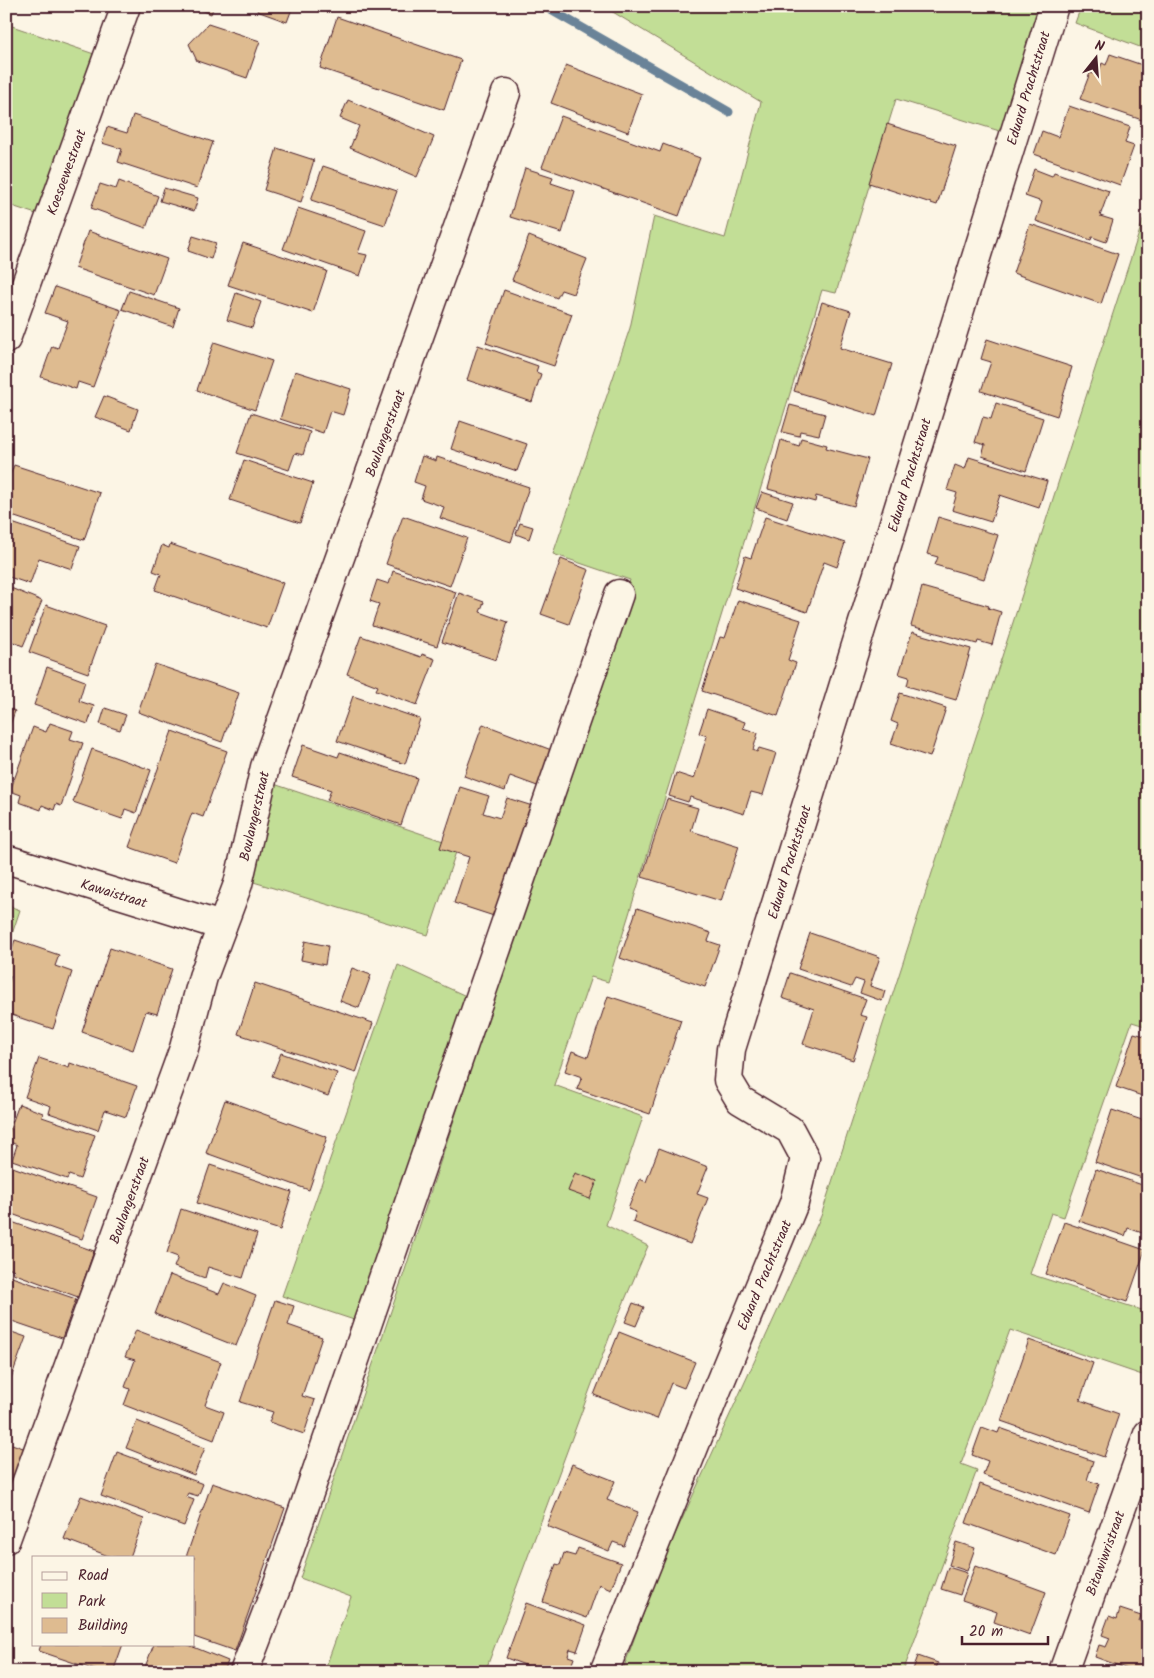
<svg xmlns="http://www.w3.org/2000/svg" width="1154" height="1678" font-family="Kalam,sans-serif">
<style>
.green{fill:#c2de96;stroke:#867e60}
.lines{fill:none;stroke-linecap:round;stroke-linejoin:round}
.stream{stroke:#6a8398;stroke-width:9}
.building{fill:#debb90;stroke:#4a1f2b}
.minor-casing{stroke:#4a1f2b;stroke-width:31}
.minor{stroke:#fcf5e5;stroke-width:28}
.labels{text-anchor:middle;stroke-width:5;stroke-linejoin:round;paint-order:stroke}
.street-label{font-size:14px;fill:#4a1f2b;stroke:#fcf5e5}
</style>
<rect width="100%" height="100%" fill="#fcf5e5"/>
<filter id="ink" filterUnits="userSpaceOnUse"><feTurbulence type="fractalNoise" baseFrequency=".02" numOctaves="2"/><feDisplacementMap in="SourceGraphic" scale="10" xChannelSelector="R" yChannelSelector="G"/><feConvolveMatrix kernelMatrix="1 2 1 2 8 2 1 2 1" color-interpolation-filters="sRGB"/></filter>
<g filter="url(#ink)">
<g class="green">
<polygon points="603,6 1042,6 1006,133 896,99 836,293 822,290 608,982 591,977 554,1085 643,1117 606,1225 648,1246 612,1330 485,1672 324,1672 351,1597 300,1578 405,1270 630,580 553,554 630,328 654,216 725,238 761,102"/>
<polygon points="1061,6 1148,6 1148,50 1075,23 1079,12"/>
<polygon points="6,24 97,55 42,216 6,204"/>
<polygon points="1148,205 1148,1027 1132,1022 1064,1217 1051,1213 1030,1274 1148,1312 1148,1377 1010,1330 961,1464 977,1470 903,1672 622,1672 661,1565 821,1216"/>
<polygon points="271,783 458,846 428,935 247,880"/>
<polygon points="6,905 20,910 6,952"/>
<polygon points="398,965 466,996 360,1322 282,1296"/>
</g>
<g class="lines">
<polyline class="stream" points="544,6 729,112"/>
</g>
<g class="building">
<polygon points="192,6 214,6 211,14"/>
<polygon points="259,6 293,6 287,22 257,11"/>
<polygon points="337,17 461,60 444,110 320,68"/>
<polygon points="208,24 260,41 247,78 197,61 189,44"/>
<polygon points="1110,54 1148,67 1144,81 1148,82 1148,122 1080,99 1090,73 1098,75 1102,63 1106,65"/>
<polygon points="566,65 642,94 628,132 551,103"/>
<polygon points="348,100 434,137 417,177 350,148 359,126 340,118"/>
<polygon points="1069,106 1130,127 1125,143 1134,146 1120,185 1034,154 1042,131 1058,137"/>
<polygon points="133,115 213,142 197,188 118,162 122,149 102,143 107,127 127,133"/>
<polygon points="561,116 660,152 663,144 700,158 679,216 542,167"/>
<polygon points="887,124 956,146 937,205 869,183"/>
<polygon points="277,148 314,160 301,202 264,190"/>
<polygon points="323,166 397,191 385,225 311,200"/>
<polygon points="525,168 553,177 551,183 575,191 562,233 510,217"/>
<polygon points="1034,169 1052,176 1054,172 1109,191 1100,216 1113,220 1106,242 1092,237 1091,240 1036,221 1042,202 1025,196"/>
<polygon points="119,181 158,196 146,228 91,208 100,184 116,189"/>
<polygon points="164,188 198,198 194,211 160,201"/>
<polygon points="298,208 366,231 358,253 367,255 360,276 283,249"/>
<polygon points="1030,224 1118,254 1101,304 1013,273"/>
<polygon points="88,231 167,259 154,295 75,268"/>
<polygon points="193,236 216,243 211,259 188,251"/>
<polygon points="529,236 587,259 573,294 561,290 557,298 512,280"/>
<polygon points="243,243 327,271 313,313 228,285"/>
<polygon points="55,287 121,310 93,387 78,382 76,389 41,377 52,346 58,348 68,321 45,313"/>
<polygon points="504,290 572,314 554,366 486,343"/>
<polygon points="129,291 179,308 173,327 122,309"/>
<polygon points="236,293 261,302 252,328 227,320"/>
<polygon points="822,302 851,311 840,348 892,364 876,416 794,391"/>
<polygon points="987,339 1072,367 1057,416 981,391 991,362 981,359"/>
<polygon points="214,342 272,361 255,410 197,390"/>
<polygon points="478,345 538,366 536,372 541,374 532,402 467,380"/>
<polygon points="295,371 351,389 343,415 330,411 323,433 280,419"/>
<polygon points="104,396 138,409 131,430 95,417"/>
<polygon points="996,403 1043,418 1026,471 982,456 985,445 975,442 983,417 991,419"/>
<polygon points="790,405 825,414 819,435 800,431 799,436 782,432"/>
<polygon points="251,413 310,432 303,455 295,453 289,470 237,453"/>
<polygon points="460,421 527,444 517,471 451,449"/>
<polygon points="801,438 827,445 826,448 868,459 854,506 816,496 815,502 768,489 781,440 799,446"/>
<polygon points="422,456 436,461 437,457 529,487 511,542 440,518 444,507 421,499 425,486 414,482"/>
<polygon points="969,457 1047,481 1039,508 1000,495 991,522 952,510 957,493 947,490 955,465 965,469"/>
<polygon points="244,460 313,483 300,523 230,500"/>
<polygon points="14,465 100,493 84,540 6,514 6,486"/>
<polygon points="762,492 793,502 787,519 756,508"/>
<polygon points="403,516 467,538 450,586 386,564"/>
<polygon points="765,517 845,543 837,567 824,562 807,612 735,588 745,556 751,558"/>
<polygon points="938,517 998,535 984,579 935,565 938,557 927,554"/>
<polygon points="6,521 80,546 72,569 39,558 30,584 6,576"/>
<polygon points="520,523 533,527 529,539 516,534"/>
<polygon points="170,544 283,583 267,628 155,590 161,574 153,571 162,545 169,548"/>
<polygon points="561,559 589,570 569,624 541,614"/>
<polygon points="393,571 456,592 437,646 372,625 379,604 370,601 377,580 389,584"/>
<polygon points="6,586 42,601 23,646 6,639"/>
<polygon points="922,587 989,606 988,608 1001,612 992,645 978,641 977,644 911,626"/>
<polygon points="459,593 484,602 480,612 508,622 496,660 442,642"/>
<polygon points="738,600 801,620 788,660 796,663 778,716 702,691 720,637 725,638"/>
<polygon points="46,605 105,626 88,673 29,652"/>
<polygon points="912,632 971,649 956,700 907,686 909,677 899,674"/>
<polygon points="361,636 421,657 422,654 435,659 417,705 376,690 378,686 347,674"/>
<polygon points="155,664 239,693 222,742 138,712"/>
<polygon points="47,667 85,681 79,701 94,706 88,724 34,705"/>
<polygon points="900,693 946,708 930,757 891,744 898,724 891,721"/>
<polygon points="353,696 420,719 405,764 337,741"/>
<polygon points="6,707 15,711 6,736"/>
<polygon points="105,708 126,715 120,730 100,724"/>
<polygon points="707,709 745,722 743,728 758,733 753,750 757,752 759,748 776,753 763,795 751,792 744,814 690,797 688,802 669,796 676,773 694,779 707,736 699,733"/>
<polygon points="50,723 73,731 70,739 83,743 61,806 56,804 54,810 42,805 41,810 19,802 21,795 10,791 33,727 46,732"/>
<polygon points="483,724 554,751 540,787 510,776 505,791 464,776"/>
<polygon points="172,731 227,751 203,817 192,813 174,863 129,847"/>
<polygon points="303,745 338,757 340,752 417,778 401,825 327,800 331,790 292,777"/>
<polygon points="92,749 151,770 136,813 125,809 122,819 73,802"/>
<polygon points="460,787 489,796 483,813 500,818 507,798 539,808 503,919 454,903 469,857 440,848"/>
<polygon points="667,799 698,808 691,831 739,846 721,901 642,877"/>
<polygon points="637,908 711,933 708,941 720,945 705,987 620,958"/>
<polygon points="810,933 880,957 870,986 885,991 882,1001 860,993 864,982 855,979 851,987 798,969"/>
<polygon points="15,940 59,955 55,966 72,972 53,1029 6,1013 6,990 11,976 6,974 6,965"/>
<polygon points="305,941 328,946 325,965 301,960"/>
<polygon points="110,948 172,969 157,1014 146,1011 133,1050 82,1032"/>
<polygon points="352,968 371,975 359,1008 340,1001"/>
<polygon points="790,973 866,999 860,1015 867,1017 853,1060 803,1044 814,1009 782,998"/>
<polygon points="255,983 373,1023 356,1073 238,1034"/>
<polygon points="608,996 681,1020 650,1114 577,1089 582,1077 565,1071 572,1051 588,1057"/>
<polygon points="1134,1033 1148,1037 1148,1098 1116,1087"/>
<polygon points="281,1053 337,1073 328,1096 272,1076"/>
<polygon points="39,1058 69,1068 70,1063 137,1086 126,1117 105,1110 98,1130 49,1113 51,1106 25,1097"/>
<polygon points="225,1100 327,1137 309,1190 206,1153"/>
<polygon points="19,1104 43,1113 42,1117 95,1135 80,1179 69,1175 67,1179 12,1160 17,1145 6,1140"/>
<polygon points="1112,1110 1148,1122 1148,1180 1095,1162"/>
<polygon points="659,1148 708,1167 697,1194 708,1198 690,1244 633,1222 636,1212 628,1209 640,1179 646,1182"/>
<polygon points="7,1165 97,1197 82,1239 6,1212"/>
<polygon points="210,1165 292,1192 280,1230 197,1203"/>
<polygon points="1096,1169 1148,1187 1148,1235 1128,1228 1125,1236 1079,1221"/>
<polygon points="575,1173 597,1181 590,1199 568,1191"/>
<polygon points="181,1209 257,1234 243,1278 208,1267 205,1278 174,1267 178,1257 167,1253"/>
<polygon points="6,1220 94,1251 78,1297 13,1273 15,1270 6,1267"/>
<polygon points="1064,1222 1145,1250 1127,1302 1046,1274"/>
<polygon points="6,1275 76,1299 62,1338 6,1319"/>
<polygon points="170,1275 219,1294 224,1283 256,1296 236,1346 155,1314"/>
<polygon points="275,1300 294,1306 288,1325 322,1337 302,1396 315,1400 304,1434 269,1422 273,1412 240,1402"/>
<polygon points="633,1303 644,1307 636,1326 625,1322"/>
<polygon points="6,1330 26,1337 11,1378 6,1377"/>
<polygon points="136,1330 221,1362 205,1405 224,1412 214,1440 124,1405 130,1389 125,1387 135,1360 125,1357"/>
<polygon points="619,1332 695,1362 684,1388 671,1383 657,1419 594,1395"/>
<polygon points="1029,1340 1093,1363 1080,1400 1119,1414 1104,1457 1001,1421"/>
<polygon points="137,1421 205,1448 194,1475 126,1448"/>
<polygon points="982,1427 998,1433 1000,1428 1093,1461 1087,1480 1099,1484 1089,1513 983,1475 988,1461 972,1455"/>
<polygon points="6,1442 26,1449 10,1493 6,1492"/>
<polygon points="117,1452 203,1484 198,1496 188,1493 186,1497 194,1500 184,1526 101,1496"/>
<polygon points="572,1464 615,1481 607,1500 638,1512 624,1546 613,1542 609,1551 547,1526"/>
<polygon points="212,1483 285,1508 235,1651 194,1637 194,1557 186,1557"/>
<polygon points="980,1484 1070,1516 1056,1555 966,1523"/>
<polygon points="81,1496 144,1519 130,1557 111,1557 64,1539"/>
<polygon points="956,1542 975,1548 967,1571 949,1565"/>
<polygon points="578,1548 621,1563 611,1589 599,1584 587,1618 543,1602 556,1564 560,1565 564,1553 575,1556"/>
<polygon points="975,1566 1046,1592 1030,1635 994,1622 997,1612 962,1600"/>
<polygon points="948,1567 967,1573 960,1595 941,1589"/>
<polygon points="526,1603 586,1625 577,1651 570,1649 568,1656 574,1658 569,1672 544,1672 506,1658"/>
<polygon points="1120,1609 1141,1616 1139,1621 1148,1624 1148,1672 1136,1672 1095,1657 1099,1645 1106,1647 1110,1638 1102,1635 1109,1616 1117,1619"/>
<polygon points="41,1644 123,1644 113,1672 101,1672 39,1651"/>
<polygon points="154,1644 186,1644 228,1661 224,1672 143,1672"/>
<polygon points="918,1656 938,1663 935,1672 912,1672"/>
</g>
<g class="lines">
<defs>
<g id="minor">
<polyline points="6,339 126,6"/>
<polyline points="6,859 222,926"/>
<polyline points="6,1539 184,1048 203,977 238,884 265,767 506,93"/>
<polyline points="244,1672 277,1586 619,594"/>
<polyline points="604,1672 718,1387 794,1203 805,1158 790,1130 740,1100 728,1080 731,1049 1053,9"/>
<polyline points="1063,1672 1148,1434"/>
</g>
</defs>
<use href="#minor" class="minor-casing"/>
<use href="#minor" class="minor"/>
</g>
</g>
<g class="labels">
<g class="street-label">
<text transform="translate(1028 88) rotate(-73)" y="5">Eduard Prachtstraat</text>
<text transform="translate(66 172) rotate(-70)" y="5">Koesoewestraat</text>
<text transform="translate(385 433) rotate(-70)" y="5">Boulangerstraat</text>
<text transform="translate(909 475) rotate(-73)" y="5">Eduard Prachtstraat</text>
<text transform="translate(254 816) rotate(-77)" y="5">Boulangerstraat</text>
<text transform="translate(789 862) rotate(-73)" y="5">Eduard Prachtstraat</text>
<text transform="translate(114 893) rotate(17)" y="5">Kawaistraat</text>
<text transform="translate(129 1200) rotate(-70)" y="5">Boulangerstraat</text>
<text transform="translate(764 1275) rotate(-67)" y="5">Eduard Prachtstraat</text>
<text transform="translate(1105 1553) rotate(-70)" y="5">Bitawiwristraat</text>
</g>
</g>
<rect width="1154" height="1678" fill="none" stroke="#fcf5e5" stroke-width="25"/>
<rect x="12" y="12" width="1129" height="1653" fill="none" stroke="#4a1f2b" stroke-width="2" filter="url(#ink)"/>
<rect x="32" y="1556" width="162" height="90" fill="#fcf5e5" stroke="#b59f9b"/>
<rect x="42" y="1572" width="25" height="8" fill="#fcf5e5" stroke="#b59f9b"/>
<text x="78" y="1580" font-size="15" fill="#4a1f2b">Road</text>
<rect x="42" y="1593" width="25" height="15" fill="#c2de96" stroke="#b59f9b"/>
<text x="78" y="1606" font-size="15" fill="#4a1f2b">Park</text>
<rect x="42" y="1618" width="25" height="15" fill="#debb90" stroke="#b59f9b"/>
<text x="78" y="1630" font-size="15" fill="#4a1f2b">Building</text>
<g transform="translate(1096 58) rotate(17)" stroke="#fcf5e5" stroke-width="4" paint-order="stroke">
<path d="M0-4L9 19L0 12L-9 19Z" fill="#4a1f2b"/>
<text y="-8" font-size="14" font-weight="bold" text-anchor="middle" fill="#4a1f2b">N</text>
</g>
<path d="M962 1636v8h86v-8" fill="none" stroke="#4a1f2b" stroke-width="2.5"/>
<text x="969" y="1636" font-size="15" fill="#4a1f2b" stroke="#fcf5e5" stroke-width="4" paint-order="stroke">20 m</text>
</svg>
